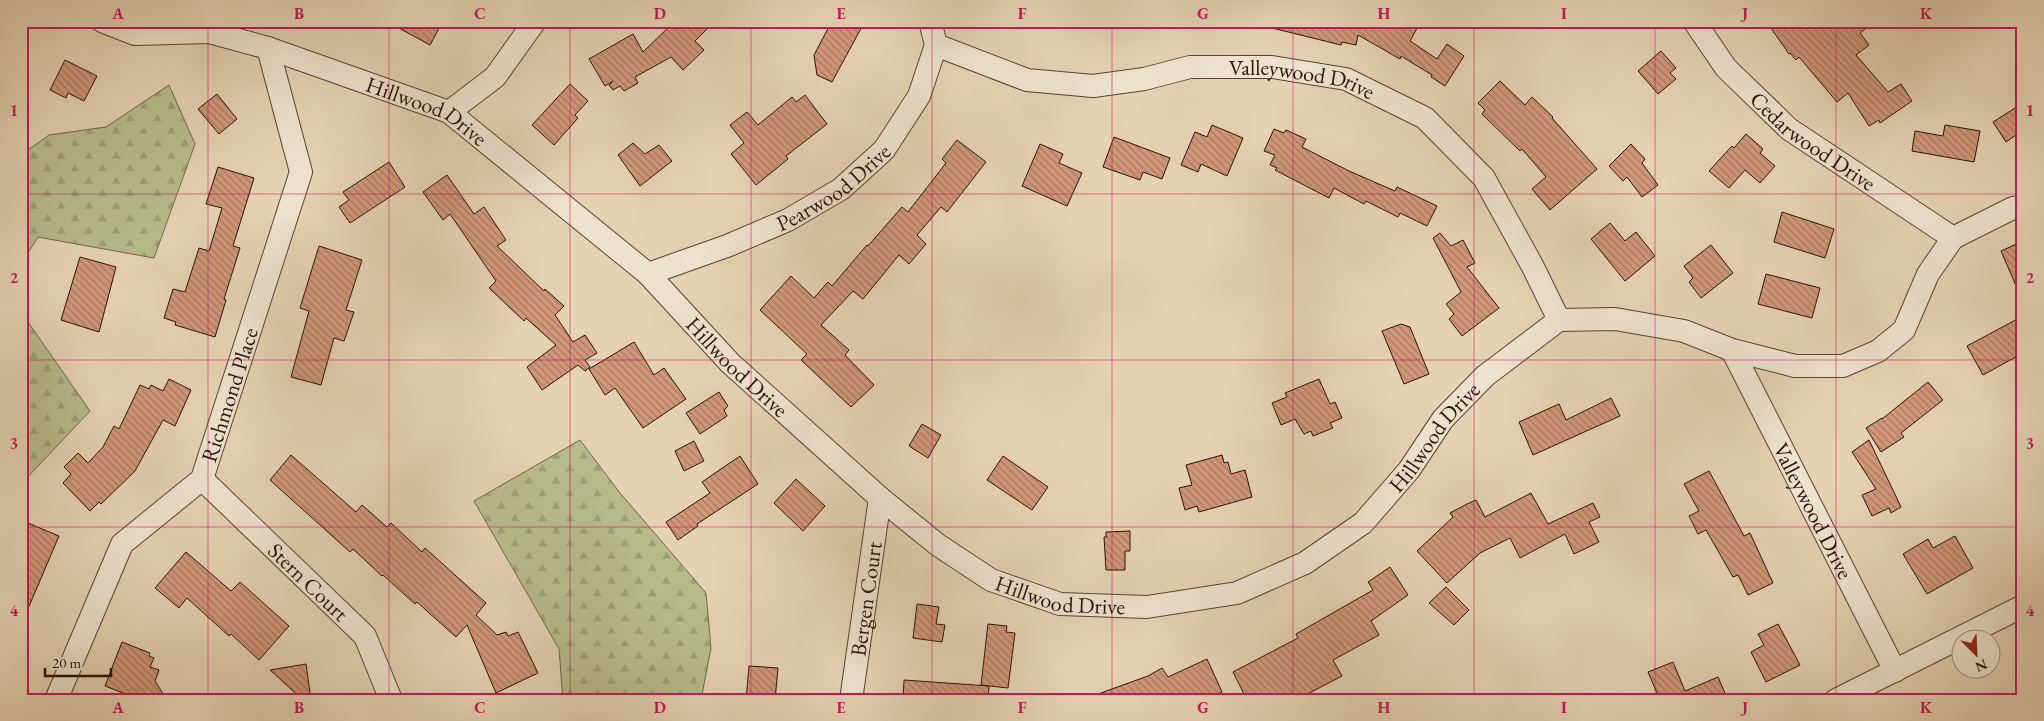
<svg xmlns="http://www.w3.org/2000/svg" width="2044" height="721" font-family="'EB Garamond',serif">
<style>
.forest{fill:url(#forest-firs);stroke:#706649}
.building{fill:url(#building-back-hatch);stroke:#291207}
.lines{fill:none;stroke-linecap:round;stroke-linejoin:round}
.minor-casing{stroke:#584232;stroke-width:24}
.minor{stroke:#eee2ce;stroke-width:22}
.grid{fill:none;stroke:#c2185b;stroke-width:1;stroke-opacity:0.55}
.labels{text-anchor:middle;stroke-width:5;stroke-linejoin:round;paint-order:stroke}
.street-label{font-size:22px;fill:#291207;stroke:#eee2ce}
.neatline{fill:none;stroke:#c2185b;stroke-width:2}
.grid-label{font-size:16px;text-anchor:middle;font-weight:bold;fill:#c2185b}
</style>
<defs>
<pattern id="forest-firs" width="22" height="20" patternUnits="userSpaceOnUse" patternTransform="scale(1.25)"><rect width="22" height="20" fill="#b7bb8b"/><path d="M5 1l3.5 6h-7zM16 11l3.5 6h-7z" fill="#9da076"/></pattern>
<pattern id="building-back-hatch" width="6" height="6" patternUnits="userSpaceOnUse" patternTransform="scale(1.25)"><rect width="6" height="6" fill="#d1977a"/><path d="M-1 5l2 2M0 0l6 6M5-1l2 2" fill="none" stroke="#aa7a62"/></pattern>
</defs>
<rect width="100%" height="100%" fill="#e5d2b3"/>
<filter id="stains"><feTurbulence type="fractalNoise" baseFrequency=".004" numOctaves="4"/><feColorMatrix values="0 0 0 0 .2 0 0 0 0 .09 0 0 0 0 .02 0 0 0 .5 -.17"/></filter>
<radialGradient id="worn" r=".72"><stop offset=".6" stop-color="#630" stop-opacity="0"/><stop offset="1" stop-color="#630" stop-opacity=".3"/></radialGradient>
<g class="forest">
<polygon points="169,85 195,144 154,258 38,237 21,264 21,155 49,135 106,127"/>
<polygon points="21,312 90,411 21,484"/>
<polygon points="580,440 620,493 706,593 711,648 701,700 563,700 559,649 474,501"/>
</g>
<g class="building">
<polygon points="386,21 443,21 430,45"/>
<polygon points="675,21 715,21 695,41 704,50 683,70 671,57 635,77 638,83 624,91 620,86 613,90 609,85 613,81 605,86 589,59 633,34 643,52"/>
<polygon points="832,21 865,21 832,82 817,75 814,55"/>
<polygon points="1269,21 1421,21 1410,41 1437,59 1447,44 1464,56 1445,86 1431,77 1432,75 1401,56 1400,59 1358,35 1356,45 1342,42 1341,45 1268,27"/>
<polygon points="1766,21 1875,21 1860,33 1869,45 1856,55 1888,92 1901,84 1912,101 1880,123 1879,120 1869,126 1848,93 1837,102 1799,57 1796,60 1790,53 1789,54"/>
<polygon points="1661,51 1676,68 1670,73 1676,79 1658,94 1638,71"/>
<polygon points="65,60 97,76 84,101 68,93 66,98 50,90"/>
<polygon points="1500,81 1525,105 1532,97 1553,117 1552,118 1597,169 1550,210 1532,189 1546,177 1522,149 1520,151 1482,114 1485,110 1478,103"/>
<polygon points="570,84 588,101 575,115 578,118 554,145 532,125"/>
<polygon points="217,94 237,119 219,134 198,109"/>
<polygon points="805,95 827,124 786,156 788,159 756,185 731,154 744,143 730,125 747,112 758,125 792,97 796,102"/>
<polygon points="2023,103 2023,130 2006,142 1993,122"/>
<polygon points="1212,125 1243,138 1227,176 1201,164 1198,172 1181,165 1195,132 1207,137"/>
<polygon points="1945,125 1980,131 1974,162 1912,151 1915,131 1943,136"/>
<polygon points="1274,129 1284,133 1286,130 1306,139 1302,147 1349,171 1395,191 1397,187 1437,206 1427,226 1400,213 1398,217 1366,201 1364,204 1334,188 1329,198 1275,170 1277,168 1270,165 1275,155 1264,151"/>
<polygon points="1746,134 1763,149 1760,153 1775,166 1760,183 1745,170 1729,188 1709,171 1732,146 1734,148"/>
<polygon points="1114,137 1170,158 1162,179 1143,172 1140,180 1103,167"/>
<polygon points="957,140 986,162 947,212 941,207 917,235 926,244 909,264 899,255 863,299 853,291 821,325 849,350 845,355 874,385 851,407 801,360 807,354 760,310 791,276 814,298 828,282 832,286 867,245 868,246 902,207 908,212 946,163 942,159"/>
<polygon points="633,143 645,154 659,145 672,161 640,186 618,155"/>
<polygon points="1040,144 1063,154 1059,163 1082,173 1067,206 1022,186"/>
<polygon points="1631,144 1645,159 1642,163 1658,185 1642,197 1627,177 1623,181 1609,166"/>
<polygon points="389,162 405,187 350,223 339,207 349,200 343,192"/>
<polygon points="218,167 254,178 233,246 240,248 224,299 226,300 215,337 175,325 176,322 164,318 173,289 185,292 199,248 209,251 222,208 206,204"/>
<polygon points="447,175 474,214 484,207 506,240 497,246 544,291 545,289 564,306 555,315 573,342 585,335 597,353 585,360 590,367 585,371 578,365 542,390 527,367 556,345 526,318 524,321 489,288 496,281 450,214 443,220 423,192"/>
<polygon points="1782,212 1834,229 1825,258 1774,242"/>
<polygon points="1610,223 1625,241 1636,232 1655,256 1625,281 1591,239"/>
<polygon points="1440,233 1451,246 1463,240 1475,263 1467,267 1499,308 1462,336 1449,319 1454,314 1446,304 1461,292 1433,238"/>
<polygon points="2023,241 2023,302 2001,251"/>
<polygon points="1711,245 1733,273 1701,298 1689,282 1693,278 1684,266"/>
<polygon points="319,246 362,260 346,310 354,312 344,341 334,338 321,385 291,377 309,311 300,308"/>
<polygon points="80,257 116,267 99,332 61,320"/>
<polygon points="1766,274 1820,288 1812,318 1758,304"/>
<polygon points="2023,316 2023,353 1983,375 1967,346"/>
<polygon points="1401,324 1410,327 1429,374 1404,384 1382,331"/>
<polygon points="634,342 654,375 664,368 686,399 643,428 615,388 605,395 589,369"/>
<polygon points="169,379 191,390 175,426 163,420 135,471 101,504 99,502 90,511 63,483 71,474 64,467 78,453 88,463 103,447 114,426 119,429 140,385 149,389 151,385 163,391"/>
<polygon points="1319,379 1330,404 1335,402 1342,418 1330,423 1333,428 1313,436 1311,431 1304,434 1295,419 1281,425 1272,403 1287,397 1285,393"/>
<polygon points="1928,382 1943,400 1901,433 1904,437 1881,452 1866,428 1882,418 1882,419"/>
<polygon points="719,392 728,406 724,410 727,416 700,434 686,413"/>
<polygon points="1611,398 1620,416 1533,455 1519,422 1559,404 1566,420"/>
<polygon points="922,424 941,435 928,458 909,446"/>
<polygon points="1869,440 1901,507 1891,513 1889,508 1872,516 1862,495 1876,489 1852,452"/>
<polygon points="694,441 704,461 684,471 675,451"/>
<polygon points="291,455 356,512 362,505 387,527 391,523 422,552 425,548 486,603 476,615 497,635 506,632 508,636 518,632 538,673 496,693 467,625 456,637 417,602 415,604 383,575 382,576 353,549 350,552 270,480"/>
<polygon points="1222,455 1224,463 1228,462 1231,474 1245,470 1252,497 1199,512 1197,506 1185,510 1179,488 1192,485 1186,465"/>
<polygon points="740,456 758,484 697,524 698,526 678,540 666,522 710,493 702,482"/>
<polygon points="1003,456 1048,487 1032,510 987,480"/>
<polygon points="1709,471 1744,536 1750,533 1773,583 1748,595 1738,575 1733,577 1706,530 1698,534 1689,516 1699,511 1684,484"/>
<polygon points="796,479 825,506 803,531 774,503"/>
<polygon points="1531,493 1548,524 1593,503 1600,517 1589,522 1599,542 1574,554 1565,534 1520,558 1510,538 1480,553 1447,583 1417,551 1453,517 1450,513 1467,504 1476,500 1485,517"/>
<polygon points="28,523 59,536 21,625 21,538"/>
<polygon points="1130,531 1130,551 1125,551 1125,570 1106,570 1104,537 1106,537 1106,532"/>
<polygon points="1955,536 1973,568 1927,594 1903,554 1928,539 1933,548"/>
<polygon points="186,552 231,591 240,582 289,626 259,660 231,634 229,636 187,598 179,608 155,588"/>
<polygon points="1390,567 1408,595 1371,621 1379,635 1333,660 1342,676 1296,700 1247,700 1233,672 1298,638 1296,634 1373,590 1368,582"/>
<polygon points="1446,587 1469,610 1454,625 1429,603"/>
<polygon points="917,604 939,607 936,624 945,625 942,642 913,638"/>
<polygon points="988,624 1007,626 1006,632 1015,633 1008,688 981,685"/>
<polygon points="1778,624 1800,665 1766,682 1751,652 1764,645 1758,634"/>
<polygon points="122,642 150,653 149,656 154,658 150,667 159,670 155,681 167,700 141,700 105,686"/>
<polygon points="1207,659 1222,692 1205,700 1088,700 1087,698 1148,676 1162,668 1168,677"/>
<polygon points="1673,662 1685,691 1718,677 1728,700 1660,700 1648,672"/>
<polygon points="306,664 311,700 303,700 270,670"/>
<polygon points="749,666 778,668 775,700 746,700"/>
<polygon points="904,680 989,686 988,700 903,700"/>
</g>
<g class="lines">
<defs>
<g id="minor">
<path id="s1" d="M102,21L135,34L209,32L268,48L449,112L648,274L730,363L880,498L938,545L991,580L1060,604L1147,607L1237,593L1305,563L1363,523L1409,470L1443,419L1485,376L1559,320L1615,319L1684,331L1732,350L1795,366H1843L1878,351L1904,330L1928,274L1953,238L2013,208L2023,207"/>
<path id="s2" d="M1694,21L1726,68L1789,129L1953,238"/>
<path id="s3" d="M936,45L1027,80L1093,86L1144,79L1190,67H1272L1346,79L1425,118L1484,178L1533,267L1559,320"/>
<polyline points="449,112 495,77 535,21"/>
<path id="s4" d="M648,274L727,246L788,220L841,189L884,150L919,96L936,45L930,21"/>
<path id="s5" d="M1732,350L1895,671"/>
<path id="s6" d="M202,479L365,636L391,700"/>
<path id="s7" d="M56,700L122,544L202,479L301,172L268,48"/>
<path id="s8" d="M851,700L880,498"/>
<polyline points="1836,700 2023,606"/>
</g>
</defs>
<use href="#minor" class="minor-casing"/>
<use href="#minor" class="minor"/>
</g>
<path class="grid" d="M208,21V700M389,21V700M570,21V700M751,21V700M932,21V700M1112,21V700M1293,21V700M1474,21V700M1655,21V700M1836,21V700M21,194H2023M21,360H2023M21,527H2023"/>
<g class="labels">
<g class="street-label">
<text dy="8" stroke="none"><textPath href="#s3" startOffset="376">Valleywood Drive</textPath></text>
<text dy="8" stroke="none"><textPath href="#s1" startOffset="342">Hillwood Drive</textPath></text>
<text dy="8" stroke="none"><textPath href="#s2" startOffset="171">Cedarwood Drive</textPath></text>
<text dy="8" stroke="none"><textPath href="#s4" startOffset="206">Pearwood Drive</textPath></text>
<text dy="8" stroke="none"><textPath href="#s1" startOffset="748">Hillwood Drive</textPath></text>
<text dy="8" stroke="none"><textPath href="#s7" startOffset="361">Richmond Place</textPath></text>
<text dy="8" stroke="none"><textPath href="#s1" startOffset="1588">Hillwood Drive</textPath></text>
<text dy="8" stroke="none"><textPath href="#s5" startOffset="180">Valleywood Drive</textPath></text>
<text dy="8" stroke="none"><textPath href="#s6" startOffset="148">Stern Court</textPath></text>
<text dy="8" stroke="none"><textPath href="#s1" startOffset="1152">Hillwood Drive</textPath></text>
<text dy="8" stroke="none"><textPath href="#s8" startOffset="102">Bergen Court</textPath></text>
</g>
</g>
<rect width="2044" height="721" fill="none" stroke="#e5d2b3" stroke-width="55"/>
<g transform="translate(1976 654) rotate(156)"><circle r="24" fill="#eee2ce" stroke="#9f8f7e"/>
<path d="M0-4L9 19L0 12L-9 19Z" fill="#8f2418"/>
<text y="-8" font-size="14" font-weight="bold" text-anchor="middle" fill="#291207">N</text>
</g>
<path d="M45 668v8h66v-8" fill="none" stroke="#291207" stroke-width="2.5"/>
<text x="52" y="668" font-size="15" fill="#291207" stroke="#eee2ce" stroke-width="4" paint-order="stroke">20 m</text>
<rect x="28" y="28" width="1988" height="666" class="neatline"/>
<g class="grid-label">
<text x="118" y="19">A</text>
<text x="299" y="19">B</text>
<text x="480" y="19">C</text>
<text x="660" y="19">D</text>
<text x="841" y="19">E</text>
<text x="1022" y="19">F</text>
<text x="1203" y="19">G</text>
<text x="1384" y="19">H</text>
<text x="1564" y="19">I</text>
<text x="1745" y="19">J</text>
<text x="1926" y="19">K</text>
<text x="14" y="116">1</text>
<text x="2030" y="116">1</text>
<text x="14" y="283">2</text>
<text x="2030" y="283">2</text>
<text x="14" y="449">3</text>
<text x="2030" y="449">3</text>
<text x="14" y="616">4</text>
<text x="2030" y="616">4</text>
<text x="118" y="713">A</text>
<text x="299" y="713">B</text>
<text x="480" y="713">C</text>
<text x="660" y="713">D</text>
<text x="841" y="713">E</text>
<text x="1022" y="713">F</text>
<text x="1203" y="713">G</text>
<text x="1384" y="713">H</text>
<text x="1564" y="713">I</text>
<text x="1745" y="713">J</text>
<text x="1926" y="713">K</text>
</g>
<rect width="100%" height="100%" filter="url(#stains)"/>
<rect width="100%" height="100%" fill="url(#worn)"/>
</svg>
